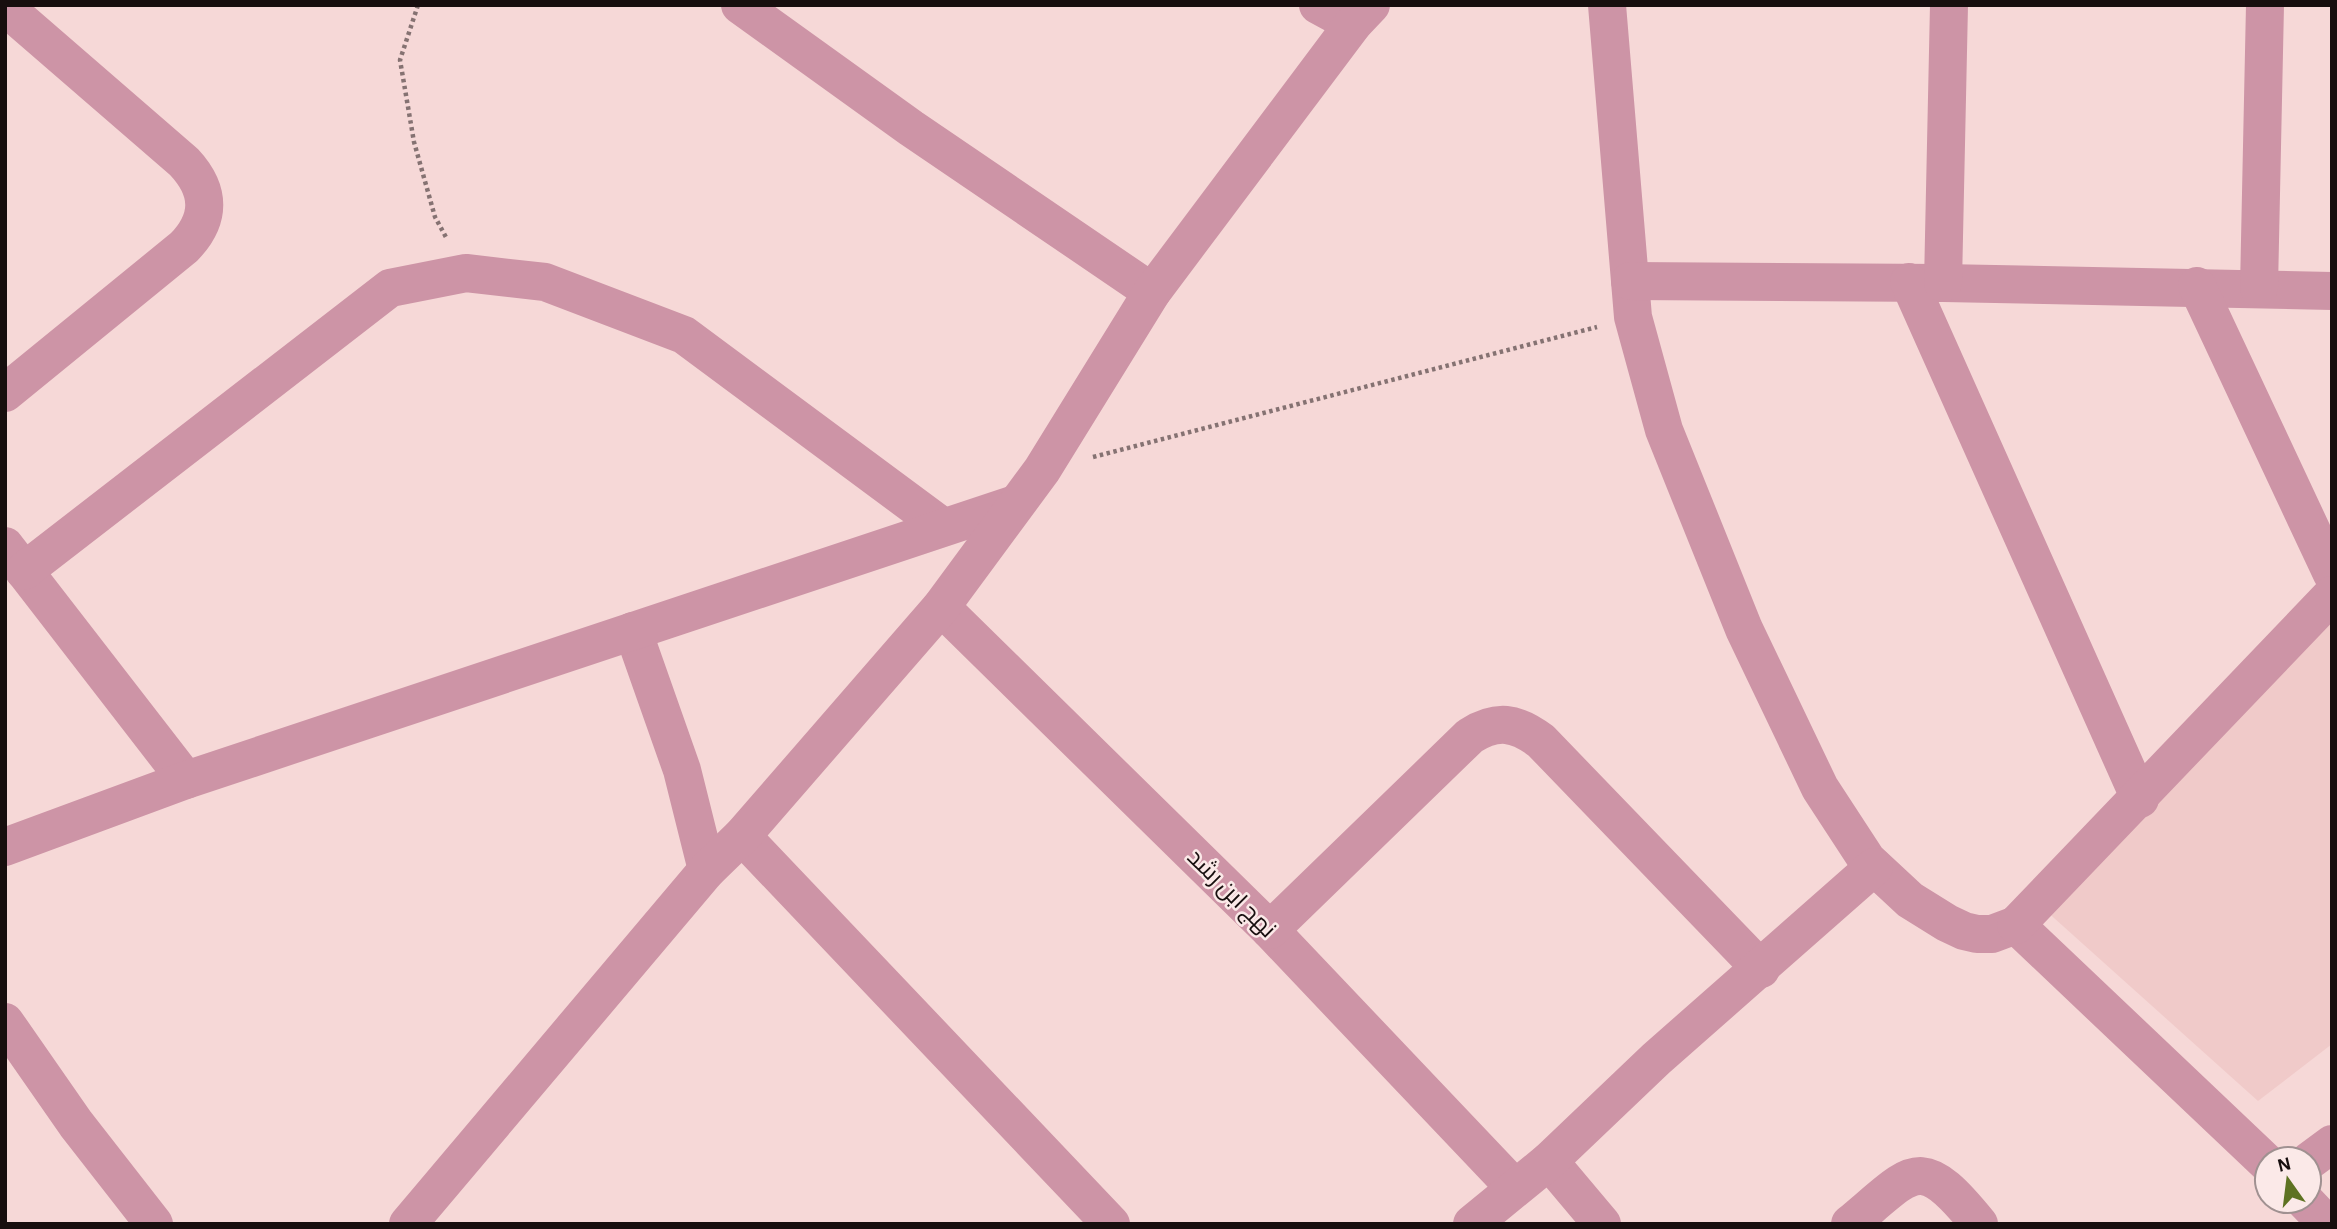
<svg xmlns="http://www.w3.org/2000/svg" width="2337" height="1229" font-family="'Alegreya Sans',Cairo,sans-serif">
<style>
.built{fill:#f0cac9}
.lines{fill:none;stroke-linecap:round;stroke-linejoin:round}
.path{stroke:#857272;stroke-width:4.5;stroke-dasharray:3.5 3.5;stroke-linecap:butt}
.minor{stroke:#cd94a6;stroke-width:38}
.labels{text-anchor:middle;stroke-width:5;stroke-linejoin:round;paint-order:stroke}
.street-label{font-size:24px;fill:#170e0e;stroke:#fbe9e8}
</style>
<rect width="100%" height="100%" fill="#f6d8d7"/>
<polygon class="built" points="2332,604 2332,1044 2258,1101 2044,909"/>
<g class="lines">
<g class="path">
<polyline points="418,5 400,60 414,142 435,217 447,239"/>
<polyline points="1093,457 1597,327"/>
</g>
<g class="minor">
<polyline points="740,5 911,128 1152,292"/>
<polyline points="1318,5 1353,24"/>
<polyline points="1607,5 1633,317 1664,430 1744,629 1820,788 1867,860 1910,900 1947,923 1964,931 1977,934 1992,934 2016,925 2267,1163"/>
<path d="M5,7L184,162C211,191 211,219 184,247L5,393"/>
<polyline points="1630,281 1943,283 2332,291"/>
<polyline points="1909,282 2140,799"/>
<polyline points="1943,283 1949,5"/>
<polyline points="2197,286 2332,574"/>
<polyline points="2259,288 2265,5"/>
<polyline points="5,546 186,780"/>
<polyline points="24,571 390,288 466,273 545,282 684,335 943,527"/>
<polyline points="941,607 1270,930 1514,1187"/>
<polyline points="633,631 682,770 707,870"/>
<polyline points="742,836 1111,1224"/>
<polyline points="5,847 186,780 1015,504"/>
<polyline points="2016,925 2332,595"/>
<path d="M1270,930L1470,736C1497,719 1516,722 1541,741L1761,969"/>
<polyline points="5,1022 76,1124 154,1224"/>
<polyline points="1549,1161 1602,1224"/>
<polyline points="2309,1161 2332,1144"/>
<polyline points="2305,1201 2327,1224"/>
<polyline points="408,1224 707,870 742,836 941,607 1042,470 1152,292 1353,24 1371,5"/>
<polyline points="1472,1224 1549,1161 1656,1059 1874,867"/>
<path d="M1850,1224C1914,1171 1919,1150 1979,1224"/>
</g>
</g>
<g class="labels">
<g class="street-label">
<text transform="translate(1232 893) rotate(45)" y="8">نهج ابن رشد</text>
</g>
</g>
<rect width="2337" height="1229" fill="none" stroke="#170e0e" stroke-width="14"/>
<g transform="translate(2288 1180) rotate(346)"><circle r="33" fill="#fbe9e8" stroke="#a09191" stroke-width="2"/>
<path d="M0-5L12 26L0 18L-12 26Z" fill="#5e7222"/>
<text y="-10" font-size="19" font-weight="bold" text-anchor="middle" fill="#170e0e">N</text>
</g>
</svg>
